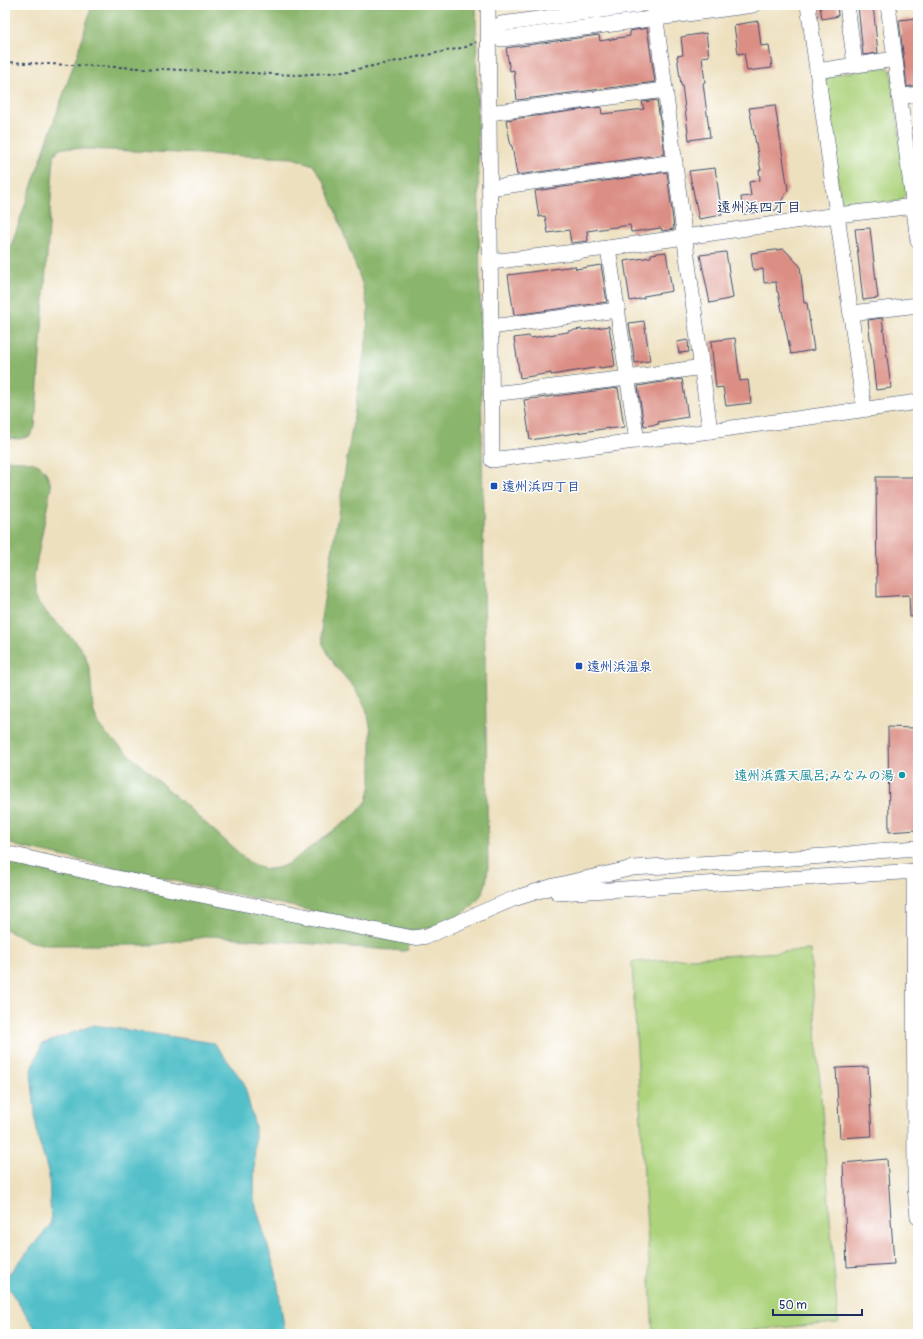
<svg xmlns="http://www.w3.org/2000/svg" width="923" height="1339" font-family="Pangolin,'Klee One',sans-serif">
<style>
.green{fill:#add37d;stroke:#64816e}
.forest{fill:#8ab56c;stroke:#527265}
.water{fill:#53c0c9;stroke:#377894}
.building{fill:#db8e84}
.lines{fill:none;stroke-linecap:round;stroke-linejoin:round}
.minor-casing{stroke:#3a4a6c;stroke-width:16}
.path{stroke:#3a4a6c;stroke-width:2;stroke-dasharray:3 3;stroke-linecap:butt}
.minor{stroke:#fff;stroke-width:15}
.transit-dot{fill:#1a4fb4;stroke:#fff;stroke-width:1.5}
.culture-dot{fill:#0f9aa8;stroke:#fff;stroke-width:1.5}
.labels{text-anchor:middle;stroke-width:3;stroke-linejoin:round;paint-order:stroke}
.transit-label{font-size:13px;font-weight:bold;fill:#164399;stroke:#fff;text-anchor:start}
.culture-label{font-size:13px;font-weight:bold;fill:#0d838f;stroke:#fff;text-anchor:end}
.neighbourhood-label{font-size:14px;font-weight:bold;fill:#1b2f5e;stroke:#fff}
</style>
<rect width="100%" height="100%" fill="#fff"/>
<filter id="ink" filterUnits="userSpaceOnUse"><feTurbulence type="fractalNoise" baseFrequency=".025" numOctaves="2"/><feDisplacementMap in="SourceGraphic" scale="8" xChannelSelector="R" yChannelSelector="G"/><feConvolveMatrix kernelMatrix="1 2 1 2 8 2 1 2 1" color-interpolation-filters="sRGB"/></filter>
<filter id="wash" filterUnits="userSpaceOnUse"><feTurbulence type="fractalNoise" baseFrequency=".012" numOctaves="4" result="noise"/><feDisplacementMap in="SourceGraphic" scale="16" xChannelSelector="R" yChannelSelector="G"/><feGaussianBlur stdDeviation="0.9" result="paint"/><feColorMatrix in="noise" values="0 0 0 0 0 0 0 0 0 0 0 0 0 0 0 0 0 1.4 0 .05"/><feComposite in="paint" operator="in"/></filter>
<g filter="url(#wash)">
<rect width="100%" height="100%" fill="#ede0be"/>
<g class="green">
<polygon points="886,67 891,70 907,193 901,201 849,207 840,201 825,79 831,75"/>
<polygon points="810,950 838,1323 704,1334 653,1334 632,962"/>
</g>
<g class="forest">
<path d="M92,5H476L488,868C487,874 487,883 484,889C475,913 439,929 414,930C408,930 401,929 395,929L16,846L5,840V460C30,462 45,458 51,487L34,576V597L46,612L77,643L85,655L90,671L93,709L97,722L105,733L249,862C265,871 272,871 288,864L356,814L367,801L371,784V730L366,708L353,686L335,666L323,644L321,619L367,336L368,309L362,283L325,183L313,165L293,158L64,148L58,150L54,155L35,427L30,436L20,439L5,438V263L79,49Z"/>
<polygon points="5,861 404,941 409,945 408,950 403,951 212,936 152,945 46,945 25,940 5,929"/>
</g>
<polygon class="water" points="94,1025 214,1043 244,1083 255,1127 254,1200 276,1273 285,1334 39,1334 5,1283 5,1279 51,1224 49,1175 37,1134 31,1071 42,1044"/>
<g id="blocks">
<g class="building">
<polygon points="820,5 837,5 838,16 822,19"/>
<polygon points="858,5 873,5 878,53 863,55"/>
<polygon points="918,18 918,85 907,87 899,20"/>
<polygon points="758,21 761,46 769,45 772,68 747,71 744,53 738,54 734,25"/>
<polygon points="647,28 655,82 517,100 514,70 510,71 506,48 599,35 600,41 630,36 630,31"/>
<polygon points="706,33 709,56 702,57 705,82 703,83 710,137 689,140 682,85 681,85 677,56 683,55 681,37"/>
<polygon points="657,100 665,154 517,175 512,146 511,146 506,120 601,107 602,114 644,109 642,102"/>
<polygon points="775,105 788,190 776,210 743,214 741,197 751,196 749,182 760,180 759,170 761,170 749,108"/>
<polygon points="715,168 722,215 699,219 689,171"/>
<polygon points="667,172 674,229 662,231 661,228 631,232 630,225 587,231 588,241 571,243 569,230 548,233 545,216 539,217 535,191"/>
<polygon points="870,228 878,298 863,300 855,229"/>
<polygon points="784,249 800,266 804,303 807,303 814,350 791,354 778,292 777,292 776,282 764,283 763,269 753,270 751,253"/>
<polygon points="666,252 672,291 644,296 644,298 630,301 624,261 651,257 651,254"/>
<polygon points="726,252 733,298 710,303 700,255"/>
<polygon points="601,265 607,302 514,315 508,275 575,266 576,269"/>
<polygon points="882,318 891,388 876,390 868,320"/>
<polygon points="644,321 650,361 635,363 629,323"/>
<polygon points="609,326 615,366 600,368 600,367 551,375 551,373 520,378 514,338 529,336 530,338 568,332 568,331 582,329 583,330"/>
<polygon points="735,338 740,381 748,380 751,403 726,406 723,387 716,388 711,341"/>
<polygon points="688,340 689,352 679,353 677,342"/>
<polygon points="682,379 688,417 658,422 659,424 644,426 638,386"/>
<polygon points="618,388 624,427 609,429 609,428 530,440 524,400"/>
<polygon points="876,477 918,477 918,616 910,617 909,595 877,597"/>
<polygon points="888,727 914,728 918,830 889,832"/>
<polygon points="868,1067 872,1136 840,1138 836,1068"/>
<polygon points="887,1159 894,1264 847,1267 843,1163"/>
</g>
</g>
</g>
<g filter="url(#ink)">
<use href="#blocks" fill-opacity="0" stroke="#3a4a6c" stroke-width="1"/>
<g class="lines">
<defs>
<g id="minor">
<polyline points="488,5 492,460 710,431 918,402"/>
<polyline points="654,5 710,431"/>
<polyline points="808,5 864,409"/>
<polyline points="847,5 855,65"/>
<polyline points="888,5 918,241"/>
<polyline points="489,36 502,39 753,5"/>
<polyline points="489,36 501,24 638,5"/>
<polyline points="817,71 895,59"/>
<polyline points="899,97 918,94"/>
<polyline points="489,113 665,90"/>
<polyline points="490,188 675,162"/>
<polyline points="608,248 637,441"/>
<polyline points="491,262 608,248 837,215 914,206"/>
<polyline points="852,313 918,305"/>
<polyline points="491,327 617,310"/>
<polyline points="492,394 628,378 702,367"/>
<polyline points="5,853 112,877 413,938 427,936 513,899 554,886 633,868 841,855 876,851 918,848"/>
<polyline points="914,871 915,1187 918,1217"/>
<polyline points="558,893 918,871"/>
</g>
</defs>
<use href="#minor" class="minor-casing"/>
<polyline class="path" points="5,62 296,75 343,72 466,47 476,42"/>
<use href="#minor" class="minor"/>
</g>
</g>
<g class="transit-dot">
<rect x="490" y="482" width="8" height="8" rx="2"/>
<rect x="575" y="662" width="8" height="8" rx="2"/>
</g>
<circle class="culture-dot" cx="902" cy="775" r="4"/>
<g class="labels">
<g class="transit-label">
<text x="502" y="491">遠州浜四丁目</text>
<text x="587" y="671">遠州浜温泉</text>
</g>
<g class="culture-label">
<text x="894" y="780">遠州浜露天風呂;みなみの湯</text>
</g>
<g class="neighbourhood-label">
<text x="759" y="212">遠州浜四丁目</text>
</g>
</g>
<rect width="923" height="1339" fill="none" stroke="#fff" stroke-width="20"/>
<path d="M773 1309v6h89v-6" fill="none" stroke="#1b2f5e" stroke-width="2"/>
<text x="779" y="1309" font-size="12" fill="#1b2f5e" stroke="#ffffff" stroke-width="3" paint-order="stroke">50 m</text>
</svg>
